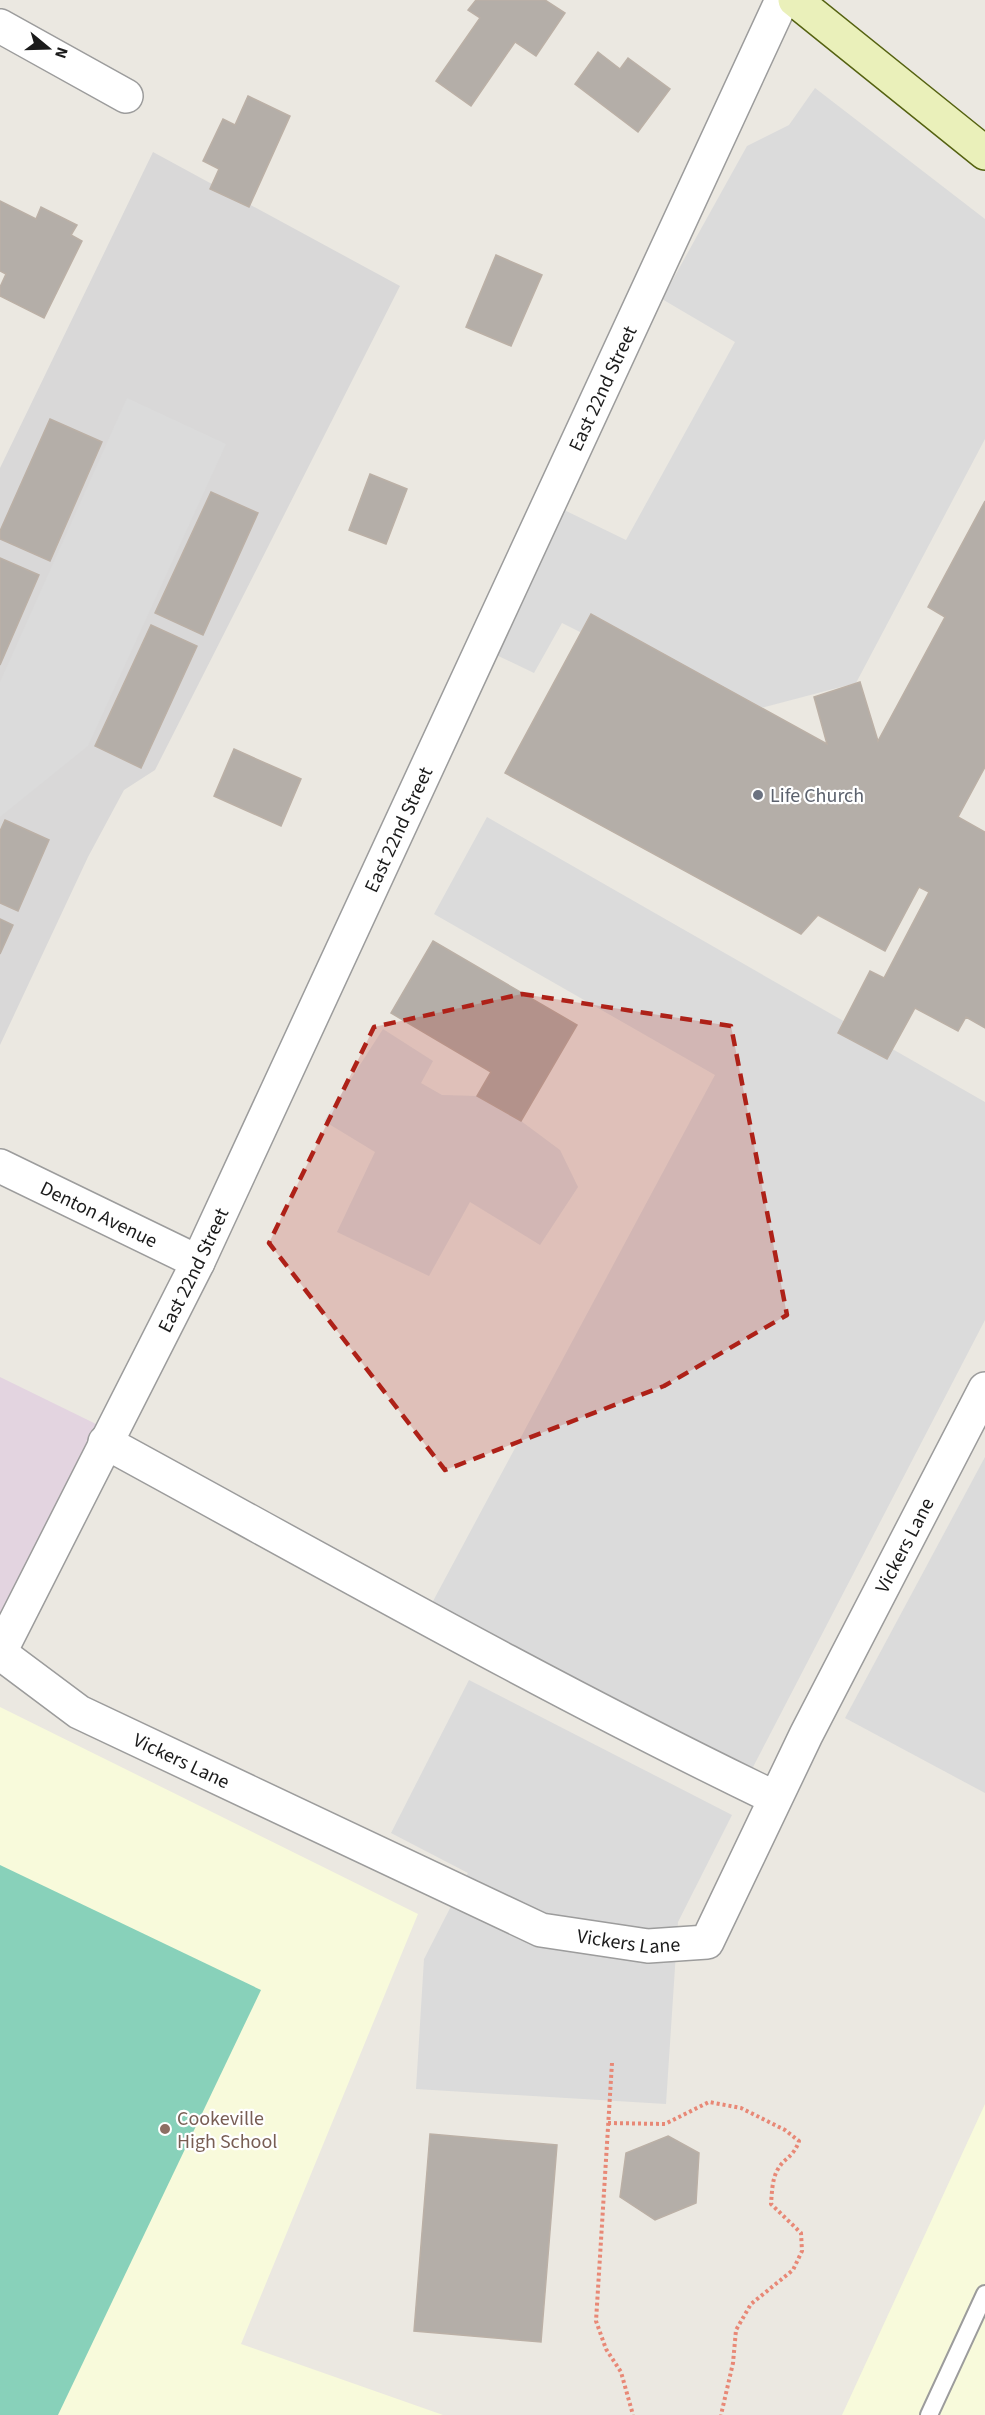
<svg xmlns="http://www.w3.org/2000/svg" width="985" height="2415" font-family="'Source Sans 3',sans-serif">
<style>
.residential{fill:#d9d8d8}
.industrial{fill:#e3d4e0}
.education{fill:#f8fadb}
.pitch{fill:#88d1ba}
.parking{fill:#dbdbdb}
.building{fill:#b4aea8;stroke:#bbb0a6;stroke-width:1.5}
.lines{fill:none;stroke-linecap:round;stroke-linejoin:round}
.service-casing{stroke:#9c9c9c;stroke-width:20}
.minor-casing{stroke:#9c9c9c;stroke-width:36}
.secondary-casing{stroke:#556211;stroke-width:36}
.path{stroke:#e88876;stroke-width:4;stroke-dasharray:3 3;stroke-linecap:butt}
.service{stroke:#fff;stroke-width:16}
.minor{stroke:#fff;stroke-width:33}
.secondary{stroke:#eaf0ba;stroke-width:33}
.marked{fill:#ae2118;fill-opacity:0.2;stroke:#ae2118;stroke-width:4.5;stroke-dasharray:12 8;stroke-linejoin:round}
.worship-dot{fill:#6b7280;stroke:#fff;stroke-width:2}
.education-dot{fill:#8d6e63;stroke:#fff;stroke-width:2}
.labels{text-anchor:middle;stroke-width:4.5;stroke-linejoin:round;paint-order:stroke}
.street-label{font-size:20px;fill:#1b1b1b;stroke:#fff}
.worship-label{font-size:20px;fill:#5b616d;stroke:#fff;text-anchor:start}
.education-label{font-size:20px;fill:#785e54;stroke:#fff;text-anchor:start}
</style>
<rect width="100%" height="100%" fill="#ebe8e1"/>
<polygon class="residential" points="153,152 400,286 155,770 124,790 88,857 0,1045 0,468"/>
<polygon class="industrial" points="0,1377 96,1424 0,1620"/>
<g class="education">
<polygon points="0,1707 418,1914 241,2344 443,2415 0,2415"/>
<polygon points="985,2104 985,2415 842,2415"/>
</g>
<polygon class="pitch" points="0,1865 261,1990 58,2415 0,2415"/>
<g class="parking">
<polygon points="815,88 985,219 985,439 856,683 742,713 562,623 534,673 490,652 560,508 626,540 735,342 662,299 747,146 789,125"/>
<polygon points="127,398 226,444 88,746 0,817 0,682"/>
<polygon points="487,817 985,1102 985,1320 752,1769 432,1603 715,1075 434,914"/>
<polygon points="383,1029 433,1061 421,1083 442,1095 477,1096 521,1121 560,1150 578,1187 540,1245 470,1202 429,1276 337,1232 375,1152 324,1121"/>
<polygon points="985,1457 985,1793 845,1718"/>
<polygon points="469,1680 732,1815 678,1922 666,2104 416,2089 424,1959 468,1873 391,1833"/>
</g>
<g class="building">
<polygon points="476,0 545,0 565,13 536,56 515,42 471,106 436,81 480,18 468,10"/>
<polygon points="598,52 620,69 628,58 670,89 638,132 575,84"/>
<polygon points="248,96 290,116 249,207 210,189 219,169 203,161 223,119 235,125"/>
<polygon points="0,201 36,219 41,207 77,225 71,235 82,241 44,318 0,296 0,287 6,274 0,271"/>
<polygon points="496,255 542,275 511,346 466,327"/>
<polygon points="50,419 102,442 50,561 0,539 0,531"/>
<polygon points="370,474 407,489 386,544 349,530"/>
<polygon points="211,492 258,513 203,635 155,613"/>
<polygon points="985,501 985,767 958,817 985,832 985,1028 966,1017 958,1031 915,1008 887,1059 838,1033 870,971 884,978 929,892 919,887 885,951 818,915 801,934 505,773 591,614 827,744 814,697 860,682 878,741 945,617 928,607"/>
<polygon points="0,558 39,575 0,665"/>
<polygon points="151,625 197,646 141,768 95,746"/>
<polygon points="234,749 301,779 281,826 214,796"/>
<polygon points="5,820 49,840 18,911 0,903 0,831"/>
<polygon points="0,919 13,925 0,954"/>
<polygon points="433,941 577,1025 521,1121 477,1096 491,1072 391,1013"/>
<polygon points="430,2134 557,2145 541,2342 414,2331"/>
<polygon points="668,2136 699,2153 696,2203 655,2220 620,2197 626,2153"/>
</g>
<g class="lines">
<defs>
<polyline id="service" points="929,2415 985,2294"/>
<g id="minor">
<polyline points="0,26 126,96"/>
<path id="s1" d="M0,1166L198,1262"/>
<path d="M105,1442C327,1563 547,1688 775,1798"/>
<path id="s2" d="M0,1652L198,1262L782,0"/>
<path id="s3" d="M0,1653L79,1712L541,1930L648,1946L707,1942L806,1735L985,1389"/>
</g>
<polyline id="secondary" points="795,0 985,153"/>
</defs>
<use href="#service" class="service-casing"/>
<use href="#minor" class="minor-casing"/>
<use href="#secondary" class="secondary-casing"/>
<g class="path">
<polyline points="612,2063 596,2321 606,2349 621,2372 633,2415"/>
<path d="M608,2123L665,2124L709,2102L741,2108L785,2130L799,2141C793,2158 785,2157 778,2169C772,2179 772,2192 771,2204L801,2233L802,2251L793,2270L751,2304L736,2330L733,2363L721,2415"/>
</g>
<use href="#service" class="service"/>
<use href="#minor" class="minor"/>
<use href="#secondary" class="secondary"/>
</g>
<path class="marked" d="M522,994L731,1026L787,1315L664,1386L445,1470L269,1243L374,1027Z"/>
<circle class="worship-dot" cx="758" cy="795" r="6"/>
<circle class="education-dot" cx="165" cy="2129" r="6"/>
<g class="labels">
<g class="street-label">
<text dy="7" stroke="none"><textPath href="#s2" startOffset="1400">East 22nd Street</textPath></text>
<text dy="7" stroke="none"><textPath href="#s2" startOffset="914">East 22nd Street</textPath></text>
<text dy="7" stroke="none"><textPath href="#s1" startOffset="110">Denton Avenue</textPath></text>
<text dy="7" stroke="none"><textPath href="#s2" startOffset="428">East 22nd Street</textPath></text>
<text dy="7" stroke="none"><textPath href="#s3" startOffset="1220">Vickers Lane</textPath></text>
<text dy="7" stroke="none"><textPath href="#s3" startOffset="212">Vickers Lane</textPath></text>
<text dy="7" stroke="none"><textPath href="#s3" startOffset="698">Vickers Lane</textPath></text>
</g>
<g class="worship-label">
<text x="770" y="802">Life Church</text>
</g>
<g class="education-label">
<text x="177" y="2125">Cookeville<tspan x="177" dy="23">High School</tspan></text>
</g>
</g>
<g transform="translate(48 48) rotate(109)" stroke="#ffffff" stroke-width="4.5" paint-order="stroke">
<path d="M0-4.5L10 22L0 15L-10 22Z" fill="#1b1b1b"/>
<text y="-9" font-size="16" font-weight="bold" text-anchor="middle" fill="#1b1b1b">N</text>
</g>
</svg>
